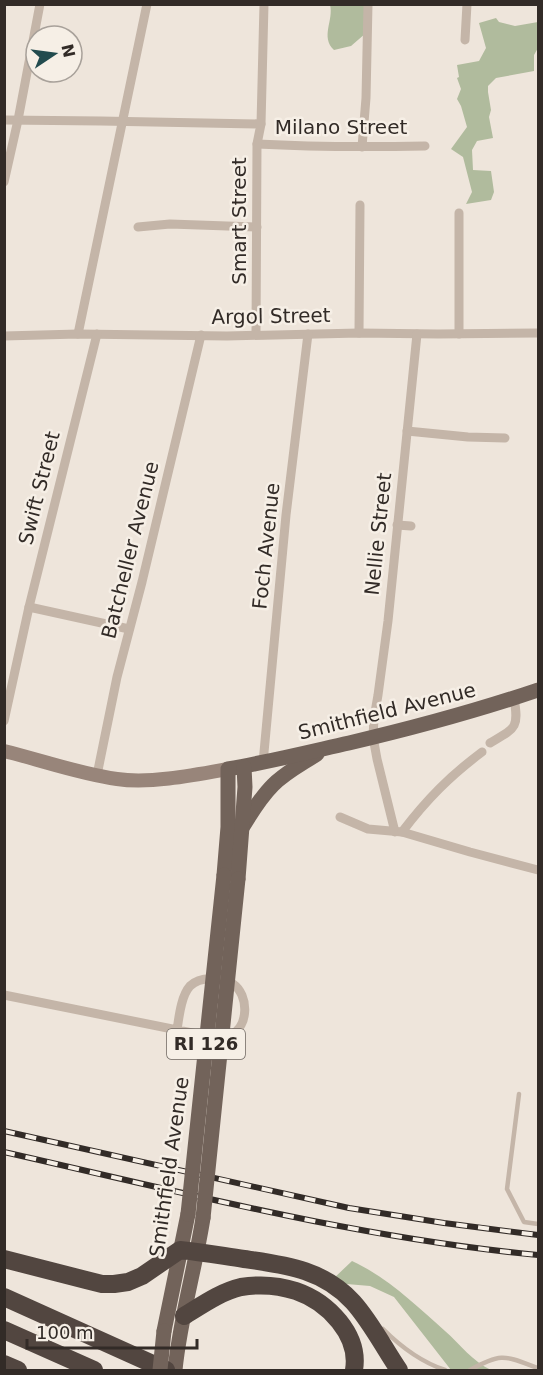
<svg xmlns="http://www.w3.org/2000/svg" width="543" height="1375" font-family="'DejaVu Sans',sans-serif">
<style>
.green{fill:#b0bb9d}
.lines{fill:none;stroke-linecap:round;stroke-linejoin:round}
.service{stroke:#c4b5a8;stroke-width:4.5}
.minor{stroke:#c4b5a8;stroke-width:9}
.secondary{stroke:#98857a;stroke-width:14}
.primary{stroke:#72635a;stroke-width:15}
.motorway{stroke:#524640;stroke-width:18}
.rail-casing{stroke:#322b27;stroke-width:6}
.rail{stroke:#f6efe6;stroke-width:4;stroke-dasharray:11;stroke-linecap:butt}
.primary-bridge{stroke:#72635a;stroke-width:15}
.labels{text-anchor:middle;stroke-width:5;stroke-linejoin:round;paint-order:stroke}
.shield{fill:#f6efe6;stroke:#6d6660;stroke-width:1.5}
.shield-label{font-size:18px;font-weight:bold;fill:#322b27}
.street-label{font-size:20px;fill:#322b27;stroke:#f6efe6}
</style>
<rect width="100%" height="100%" fill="#eee5db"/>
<g class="green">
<path d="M330,5H367L366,33L351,46L334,50C320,37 334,20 330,5Z"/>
<polygon points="496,18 499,22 515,26 538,22 538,48 534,55 534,71 496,78 488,86 488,92 491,110 489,117 493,138 477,141 472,150 473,170 491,171 494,192 491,200 466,204 472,192 463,157 451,149 467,127 461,106 457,99 461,89 457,78 459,77 457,65 479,61 486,48 479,23"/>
<path d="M352,1261C387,1277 417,1306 445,1331C460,1344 473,1362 491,1370H451L394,1297L370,1286L335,1283L332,1280Z"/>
</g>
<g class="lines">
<g class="service">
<polyline points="519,1094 507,1189 524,1222 538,1224"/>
<path d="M383,1329C401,1347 421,1362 445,1370"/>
<path d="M470,1370C502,1352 505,1356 538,1368"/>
</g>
<g class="minor">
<polyline points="465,40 467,4"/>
<polyline points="4,120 101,121 261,124"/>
<path d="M257,144C313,147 369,147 425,146"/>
<polyline points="362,147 366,98 368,4"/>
<polyline points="4,182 18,120 40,4"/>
<polyline points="138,227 170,224 257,227"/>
<polyline points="359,333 360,205"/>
<polyline points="78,334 147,4"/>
<polyline points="256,334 257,144 261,124 264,4"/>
<polyline points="459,334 459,213"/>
<polyline points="4,336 78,334 227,336 359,333 438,334 538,333"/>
<polyline points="407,431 468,437 505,438"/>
<polyline points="397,525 411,526"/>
<polyline points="29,607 129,629"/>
<polyline points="4,721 29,607 97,334"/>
<path d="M490,743C516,728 519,728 514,698"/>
<polyline points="263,763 286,515 308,334"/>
<polyline points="97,775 117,677 142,582 201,335"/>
<polyline points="340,817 368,829 402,832 470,852 538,870"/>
<polyline points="395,832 377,759 373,737 374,718 378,695 388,621 417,334"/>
<path d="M402,832C427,799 450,776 482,752"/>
<path d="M4,995L217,1038C221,1038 227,1037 231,1035C249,1026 249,995 233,984C228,980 222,979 216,979C207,978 197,979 190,986C181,996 179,1017 177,1030"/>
</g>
<path class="secondary" d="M4,751C41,760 80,774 117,779C150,784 195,775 228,769"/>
<g class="primary">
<path d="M242,828C251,813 261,797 273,785C286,772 302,764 317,754"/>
<path d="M224,875L228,827V769C268,762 309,752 349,743C413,728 476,711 538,690"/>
<polyline points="238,879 245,787 244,767"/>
<polyline points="164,1331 188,1214"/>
<path d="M175,1370C180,1319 195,1269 203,1218"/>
</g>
<g class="motorway">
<path d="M4,1259L86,1280L102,1284H114L128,1282L142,1276L180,1250C202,1252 223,1256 244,1259C285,1265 323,1269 353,1302C371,1322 384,1348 399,1370"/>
<polyline points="4,1297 166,1370"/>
<path d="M184,1316C202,1305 220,1292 241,1287C260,1284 278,1285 296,1291C328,1302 360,1335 354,1370"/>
<polyline points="4,1330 94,1370"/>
<polyline points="4,1364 18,1370"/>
</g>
<defs>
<g id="rail">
<polyline points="4,1131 349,1208 444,1223 538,1235"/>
<path d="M4,1152C181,1192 358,1238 538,1255"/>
</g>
</defs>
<use href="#rail" class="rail-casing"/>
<use href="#rail" class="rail"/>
<g class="primary-bridge">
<polyline points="188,1214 224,875"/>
<polyline points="203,1218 238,879"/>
<polyline points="160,1370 164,1331"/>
</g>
</g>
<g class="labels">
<rect class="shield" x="167" y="1029" width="78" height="30" rx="4.5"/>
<g class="shield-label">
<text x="206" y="1050">RI 126</text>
</g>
<g class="street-label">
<text x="341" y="134">Milano Street</text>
<text transform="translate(239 221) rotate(-90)" y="7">Smart Street</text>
<text transform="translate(271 316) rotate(-1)" y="7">Argol Street</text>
<text transform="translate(39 488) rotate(-76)" y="7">Swift Street</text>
<text transform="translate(378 534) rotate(-84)" y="7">Nellie Street</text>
<text transform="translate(266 546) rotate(-84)" y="7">Foch Avenue</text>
<text transform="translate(130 550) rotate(-76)" y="7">Batcheller Avenue</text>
<text transform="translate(387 711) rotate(-14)" y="7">Smithfield Avenue</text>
<text transform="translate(169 1167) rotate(-82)" y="7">Smithfield Avenue</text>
</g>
</g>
<rect width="543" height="1375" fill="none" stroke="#322b27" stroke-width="12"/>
<g transform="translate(54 54) rotate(77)"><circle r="28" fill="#f6efe6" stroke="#a8a19a" stroke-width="1.5"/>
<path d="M0-4.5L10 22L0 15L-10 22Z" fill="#224b4e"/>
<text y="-9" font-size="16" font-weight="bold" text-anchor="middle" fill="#322b27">N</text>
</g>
<path d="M27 1339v9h170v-9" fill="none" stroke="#322b27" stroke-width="3"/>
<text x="36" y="1339" font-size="18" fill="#322b27" stroke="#f6efe6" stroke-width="4.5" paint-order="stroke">100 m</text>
</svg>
